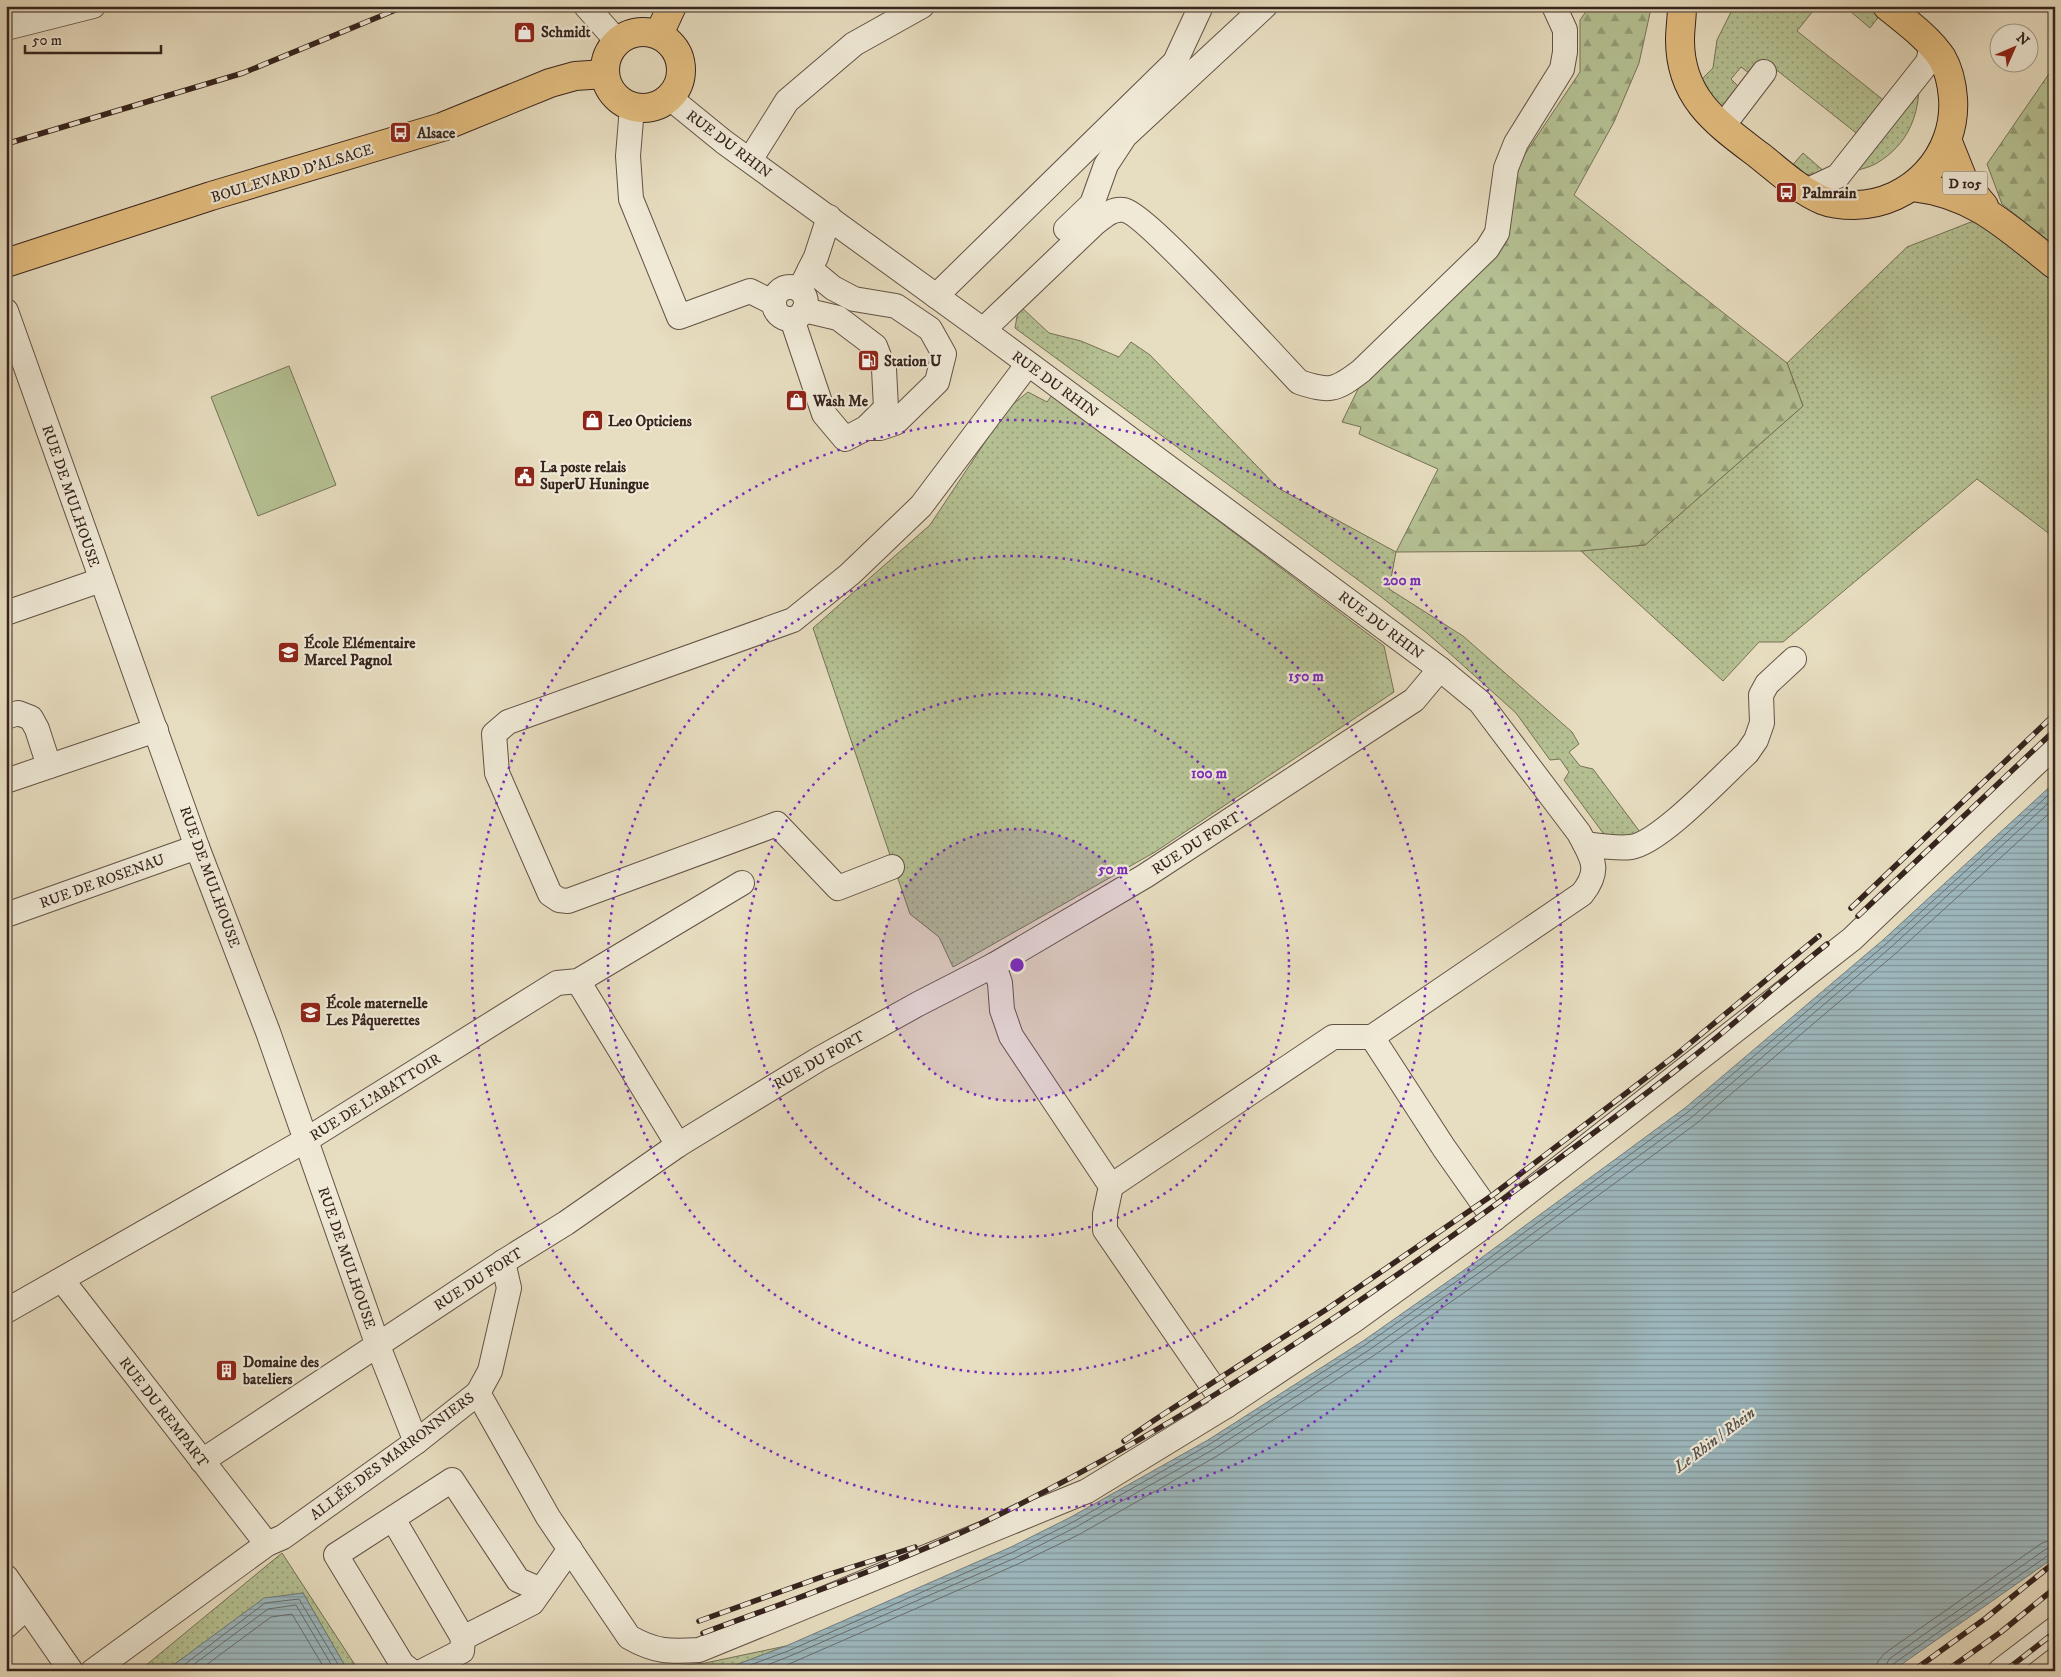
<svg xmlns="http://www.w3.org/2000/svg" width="2061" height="1677" font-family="'IM FELL DW Pica',serif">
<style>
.grass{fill:url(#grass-dots);stroke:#767258}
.forest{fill:url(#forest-firs);stroke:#767258}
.pitch{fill:#b5c193;stroke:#767258}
.water{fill:url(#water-rules);stroke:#747d7e}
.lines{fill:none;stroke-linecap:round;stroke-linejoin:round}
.shore{stroke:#6a6e6e;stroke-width:1}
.minor-casing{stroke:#625246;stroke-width:26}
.major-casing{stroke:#36241e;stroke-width:30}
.minor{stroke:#efe9d6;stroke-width:24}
.major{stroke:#e4be80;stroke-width:28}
.rail-casing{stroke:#36241e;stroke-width:5.5}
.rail{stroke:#efe9d6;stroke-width:4;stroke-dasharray:11;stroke-linecap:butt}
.ring{fill:none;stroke:#7b2cbf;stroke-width:2.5;stroke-dasharray:2.5 5}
.labels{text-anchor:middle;stroke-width:4.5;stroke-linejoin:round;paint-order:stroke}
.shield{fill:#efe9d6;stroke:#6e5f55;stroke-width:1}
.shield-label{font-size:14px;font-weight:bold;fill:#36241e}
.poi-label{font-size:15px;font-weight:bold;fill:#36241e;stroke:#efe9d6;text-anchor:start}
.street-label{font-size:15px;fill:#36241e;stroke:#efe9d6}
.water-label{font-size:16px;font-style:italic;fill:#55504e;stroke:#efe9d6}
.centre{fill:#7b2cbf;stroke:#efe9d6;stroke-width:2.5}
.ring-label{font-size:15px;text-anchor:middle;font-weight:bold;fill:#7b2cbf;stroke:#efe9d6;stroke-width:4.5;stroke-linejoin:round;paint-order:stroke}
</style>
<defs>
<pattern id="grass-dots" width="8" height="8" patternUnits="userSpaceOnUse" patternTransform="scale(1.25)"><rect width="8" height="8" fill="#b5c193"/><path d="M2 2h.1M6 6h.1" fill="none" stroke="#949d77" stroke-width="1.8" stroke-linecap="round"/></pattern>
<pattern id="forest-firs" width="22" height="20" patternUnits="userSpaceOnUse" patternTransform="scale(1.25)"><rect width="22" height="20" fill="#b5c193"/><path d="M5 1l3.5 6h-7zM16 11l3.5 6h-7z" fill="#949d77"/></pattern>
<pattern id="water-rules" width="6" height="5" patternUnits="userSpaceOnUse" patternTransform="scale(1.25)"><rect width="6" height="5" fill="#9db8be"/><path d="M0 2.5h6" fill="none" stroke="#81959a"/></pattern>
</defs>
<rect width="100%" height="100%" fill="#e7ddc0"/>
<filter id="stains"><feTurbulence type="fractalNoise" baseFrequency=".004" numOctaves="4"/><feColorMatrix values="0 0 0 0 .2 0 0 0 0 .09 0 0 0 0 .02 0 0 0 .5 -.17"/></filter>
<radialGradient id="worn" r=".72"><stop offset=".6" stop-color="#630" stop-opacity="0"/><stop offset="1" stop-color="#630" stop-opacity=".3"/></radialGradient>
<g class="grass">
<polygon points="1734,6 1817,6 1797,31 1887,103 1860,136 1769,64 1753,76 1741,67 1731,79 1740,88 1721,111 1697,84 1713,68 1717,40"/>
<polygon points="1844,6 1877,6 1883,11 1870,28"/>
<path d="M1919,84C1919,117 1907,145 1877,163C1869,168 1857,170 1847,173Z"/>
<polygon points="1803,153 1826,173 1798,175 1790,168"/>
<polygon points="1976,220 2055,283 2055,538 1977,479 1783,642 1759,642 1723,681 1581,551 1645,545 1803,406 1787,363 1907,247"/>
<polygon points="1019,305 1049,333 1081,341 1119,357 1131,342 1150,355 1278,488 1396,552 1389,589 1463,636 1572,732 1579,744 1569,752 1580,766 1593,769 1640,832 1634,836 1606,837 1564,780 1569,772 1560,759 1550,760 1516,713 1427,633 1380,596 1015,328"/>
<polygon points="1028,392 1047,402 1052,395 1384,646 1394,692 1155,852 953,967 939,937 910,914 813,628 930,525 1007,409"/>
<polygon points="282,1553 359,1671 348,1671 303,1593 264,1599 172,1666 171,1671 139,1671"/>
<polygon points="786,1646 720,1671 645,1671 653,1668 705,1663"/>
</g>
<g class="forest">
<polygon points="1590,6 1651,6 1650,13 1639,63 1614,122 1574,195 1787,363 1803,406 1645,545 1581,551 1396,552 1438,469 1359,434 1361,427 1342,422 1361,383 1497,249 1517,166 1580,72 1580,20"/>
<polygon points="2055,65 2055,246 2002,204 1987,164"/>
</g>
<polygon class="pitch" points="289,366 336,485 258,516 211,397"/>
<g class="water">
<polygon points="2055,782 2055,1557 1892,1671 720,1671 786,1646 1011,1547 1071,1517 1208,1440 1363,1341 1477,1261 1685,1108 1883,940"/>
<polygon points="303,1593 348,1671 171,1671 172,1666 264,1598"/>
</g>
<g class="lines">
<g class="shore">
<polyline points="176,1671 265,1603 299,1599 342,1671"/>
<polyline points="185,1671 268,1609 296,1605 335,1671"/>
<polyline points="198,1671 271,1617 292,1614 326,1671"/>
<polyline points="734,1671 788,1651 1013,1552 1073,1522 1210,1444 1365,1345 1480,1265 1688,1112 1886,944 2055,789"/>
<polyline points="752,1671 790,1656 1015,1558 1076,1527 1214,1449 1369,1350 1483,1270 1692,1117 1890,948 2055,797"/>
<polyline points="773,1671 1018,1564 1080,1534 1217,1456 1373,1356 1488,1276 1697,1123 1895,954 2055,808"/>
<polyline points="1876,1671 1878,1661 1885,1653 2042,1543 2055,1539"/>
<polyline points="1884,1671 1889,1659 2046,1549 2055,1547"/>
<polyline points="1890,1671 1893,1664 2050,1554 2055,1553"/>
</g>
<defs>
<g id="minor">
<polyline points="586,6 617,41"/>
<polyline points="6,13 9,6"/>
<polyline points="6,28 93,6"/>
<path d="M670,98L724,142L983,330L1440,669L1480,702L1579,833C1592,858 1602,869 1582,894L1372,1037H1333L1111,1186"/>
<polyline points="632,107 628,156 631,199 679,317 750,291 774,303"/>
<polyline points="1722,127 1764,72"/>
<polyline points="750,160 787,101 854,44 922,6"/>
<polyline points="1806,191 1838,176 1928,62 1932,46"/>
<polyline points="1066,229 1092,204 1106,165 1125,136 1265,6"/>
<polyline points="810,269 833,288 854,299 896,306 930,329 944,354 937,382 895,423 880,428 866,428"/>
<polyline points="803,283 816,257 829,217"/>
<circle cx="790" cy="303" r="16"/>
<polyline points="936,296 1175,62 1201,6"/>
<polyline points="6,311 197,847 268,1032 378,1346 416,1442"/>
<polyline points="792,319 824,414 845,439 866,428 886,408 884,369 875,346 838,318 804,310"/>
<path d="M983,330L1094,224C1103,217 1112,208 1124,210C1146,214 1274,356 1299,382C1329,392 1335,391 1361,371L1487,249L1497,233L1506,168L1516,143L1562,69L1565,52V30L1554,6"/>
<polyline points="6,613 101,580"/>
<polyline points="6,717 18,713 31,718 37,729 49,766"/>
<polyline points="6,781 156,730"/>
<path d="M1585,844C1600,846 1616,849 1631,847C1660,843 1723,775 1747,753L1756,740L1762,723L1761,695L1767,684L1794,659"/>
<polyline points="892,867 838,888 777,824 568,901 559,900 550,894 497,773 494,734 508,722 793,620 850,574 921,506 1028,364"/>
<polyline points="6,915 197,847"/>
<polyline points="994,965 1000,983 1002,1010 1011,1036 1111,1186 1105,1214 1105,1230 1226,1406"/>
<polyline points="578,981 678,1145"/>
<polyline points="1372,1037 1444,1148 1494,1219"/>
<polyline points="62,1280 267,1544"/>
<polyline points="6,1311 306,1140 557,983 578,981 742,883"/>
<path d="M478,1393L548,1517L629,1637C655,1652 670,1652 699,1650L1087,1491L1226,1406L1353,1321L1494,1219L1852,939L2055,745"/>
<polyline points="202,1461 503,1262 566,1223 678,1145 819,1059 918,1004 994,965 1145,876 1414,700 1440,669"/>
<polyline points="393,1519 463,1638 532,1603 570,1549"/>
<polyline points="6,1577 71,1671"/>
<polyline points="6,1626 26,1608"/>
<polyline points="93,1671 267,1544 283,1537 416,1442 478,1393 490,1371 509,1288 503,1262"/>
<polyline points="411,1671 402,1664 336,1555 452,1480 518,1580 541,1590"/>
<polyline points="423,1671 462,1651 463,1638"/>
<polyline points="2000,1671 2055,1629"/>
</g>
<g id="major">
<path d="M1682,6C1682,18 1680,29 1680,40C1680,99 1718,124 1760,156C1779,171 1799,190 1822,200C1832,204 1844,205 1855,205C1912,204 1957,155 1953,98C1952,85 1949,70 1942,58C1929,38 1905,21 1887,6"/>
<circle cx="643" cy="70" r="38"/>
<polyline points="659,34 672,6"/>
<polyline points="1948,142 1964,182 1984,206"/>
<path d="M1913,187C1975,194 2008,228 2055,265"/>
<polyline points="6,263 211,196 442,127 550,83 575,76 605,74"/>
</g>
</defs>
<use href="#minor" class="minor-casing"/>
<use href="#major" class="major-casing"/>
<use href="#minor" class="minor"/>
<use href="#major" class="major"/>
<defs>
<g id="rail">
<polyline points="6,144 243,73 405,6"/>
<polyline points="1851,908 2055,714"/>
<polyline points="1858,916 2055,730"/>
<polyline points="1124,1441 1156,1419 1327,1309 1494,1194 1676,1055 1819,936"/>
<polyline points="699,1621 827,1575 915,1547"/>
<path d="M703,1633C797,1598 891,1566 982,1523C1162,1436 1330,1325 1491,1208C1556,1161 1621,1114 1684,1064C1733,1026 1778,983 1827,944"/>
<polyline points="1913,1671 1986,1618 2055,1562"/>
<polyline points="1946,1671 2001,1632 2055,1588"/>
<polyline points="2005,1671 2055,1632"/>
</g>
</defs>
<use href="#rail" class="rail-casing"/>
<use href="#rail" class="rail"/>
</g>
<circle cx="1017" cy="965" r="136" fill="#7b2cbf" fill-opacity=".12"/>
<g class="ring">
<circle cx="1017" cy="965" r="136"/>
<circle cx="1017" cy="965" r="272"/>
<circle cx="1017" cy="965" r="409"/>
<circle cx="1017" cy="965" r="545"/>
</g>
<defs>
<symbol id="shop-square" viewBox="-11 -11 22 22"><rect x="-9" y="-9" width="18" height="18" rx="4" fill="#8f2418" stroke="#efe9d6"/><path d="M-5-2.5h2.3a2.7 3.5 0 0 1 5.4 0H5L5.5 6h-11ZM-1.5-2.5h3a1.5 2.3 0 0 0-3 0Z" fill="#fff"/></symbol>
<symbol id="bus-square" viewBox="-11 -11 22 22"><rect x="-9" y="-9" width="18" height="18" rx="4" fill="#8f2418" stroke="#efe9d6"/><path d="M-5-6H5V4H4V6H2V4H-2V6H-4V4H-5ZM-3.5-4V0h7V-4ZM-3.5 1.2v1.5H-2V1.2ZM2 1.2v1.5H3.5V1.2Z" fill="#fff"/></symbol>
<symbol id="fuel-square" viewBox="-11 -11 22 22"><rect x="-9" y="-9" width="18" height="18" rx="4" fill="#8f2418" stroke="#efe9d6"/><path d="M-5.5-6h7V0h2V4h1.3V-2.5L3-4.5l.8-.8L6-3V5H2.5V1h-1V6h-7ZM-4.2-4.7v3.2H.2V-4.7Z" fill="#fff"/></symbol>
<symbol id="civic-square" viewBox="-11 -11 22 22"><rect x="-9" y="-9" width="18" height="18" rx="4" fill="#8f2418" stroke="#efe9d6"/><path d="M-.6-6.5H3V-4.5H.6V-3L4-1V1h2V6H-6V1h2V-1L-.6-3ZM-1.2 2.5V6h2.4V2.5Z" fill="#fff"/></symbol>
<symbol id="school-square" viewBox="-11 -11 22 22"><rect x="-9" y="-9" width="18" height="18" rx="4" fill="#8f2418" stroke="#efe9d6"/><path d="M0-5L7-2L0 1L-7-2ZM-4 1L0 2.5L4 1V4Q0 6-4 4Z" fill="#fff"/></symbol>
<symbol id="building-square" viewBox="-11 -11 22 22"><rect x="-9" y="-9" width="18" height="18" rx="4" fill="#8f2418" stroke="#efe9d6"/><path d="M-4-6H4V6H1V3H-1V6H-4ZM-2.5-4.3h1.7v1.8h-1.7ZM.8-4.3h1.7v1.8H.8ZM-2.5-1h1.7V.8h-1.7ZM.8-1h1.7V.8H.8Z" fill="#fff"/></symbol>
</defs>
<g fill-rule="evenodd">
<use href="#shop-square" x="512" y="20" width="25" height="25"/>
<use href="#bus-square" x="388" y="120" width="25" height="25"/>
<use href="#bus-square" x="1774" y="180" width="25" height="25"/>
<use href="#fuel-square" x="856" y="348" width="25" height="25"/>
<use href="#shop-square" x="784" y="388" width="25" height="25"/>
<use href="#shop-square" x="580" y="408" width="25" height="25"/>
<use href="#civic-square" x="512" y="464" width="25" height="25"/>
<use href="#school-square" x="276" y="640" width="25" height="25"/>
<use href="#school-square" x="298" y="1000" width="25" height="25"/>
<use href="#building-square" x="214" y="1358" width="25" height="25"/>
</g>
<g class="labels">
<rect class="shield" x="1942.5" y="171.5" width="45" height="23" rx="4"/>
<g class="shield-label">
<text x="1965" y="188">D 105</text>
</g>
<g class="poi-label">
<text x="541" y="37">Schmidt</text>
<text x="417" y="138">Alsace</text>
<text x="1802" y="198">Palmrain</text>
<text x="884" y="366">Station U</text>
<text x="813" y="406">Wash Me</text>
<text x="608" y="426">Leo Opticiens</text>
<text x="540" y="472">La poste relais<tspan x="540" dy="17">SuperU Huningue</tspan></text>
<text x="304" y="648">École Elémentaire<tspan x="304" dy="17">Marcel Pagnol</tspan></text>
<text x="326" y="1008">École maternelle<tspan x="326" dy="17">Les Pâquerettes</tspan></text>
<text x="243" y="1367">Domaine des<tspan x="243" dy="17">bateliers</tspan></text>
</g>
<g class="street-label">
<text transform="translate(729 144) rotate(37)" y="5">RUE DU RHIN</text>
<text transform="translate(292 173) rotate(-17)" y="5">BOULEVARD D'ALSACE</text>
<text transform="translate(1055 384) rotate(36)" y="5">RUE DU RHIN</text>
<text transform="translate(71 496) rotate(71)" y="5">RUE DE MULHOUSE</text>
<text transform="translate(1381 625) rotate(37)" y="5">RUE DU RHIN</text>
<text transform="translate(1196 843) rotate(-33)" y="5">RUE DU FORT</text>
<text transform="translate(210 877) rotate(70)" y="5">RUE DE MULHOUSE</text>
<text transform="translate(102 881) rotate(-20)" y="5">RUE DE ROSENAU</text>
<text transform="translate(819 1060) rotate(-30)" y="5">RUE DU FORT</text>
<text transform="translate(375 1097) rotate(-32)" y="5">RUE DE L'ABATTOIR</text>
<text transform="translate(347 1258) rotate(71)" y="5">RUE DE MULHOUSE</text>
<text transform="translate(478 1279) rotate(-33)" y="5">RUE DU FORT</text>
<text transform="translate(164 1412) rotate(52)" y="5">RUE DU REMPART</text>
<text transform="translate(392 1456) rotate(-37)" y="5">ALLÉE DES MARRONNIERS</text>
</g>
<g class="water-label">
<text transform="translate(1714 1439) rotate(-37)" y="6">Le Rhin / Rhein</text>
</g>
</g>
<circle cx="1017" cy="965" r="8" class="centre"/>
<g class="ring-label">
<text x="1402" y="585">200 m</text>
<text x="1306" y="681">150 m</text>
<text x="1209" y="778">100 m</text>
<text x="1113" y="874">50 m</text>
</g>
<rect width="2061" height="1677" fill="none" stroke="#e7ddc0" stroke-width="25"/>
<rect x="8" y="8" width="2046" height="1662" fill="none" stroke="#36241e" stroke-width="2.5"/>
<rect x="12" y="12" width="2036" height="1652" fill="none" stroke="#36241e"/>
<g transform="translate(2014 48) rotate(45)"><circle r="24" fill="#efe9d6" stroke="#a59a8c"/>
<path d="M0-4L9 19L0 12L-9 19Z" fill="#8f2418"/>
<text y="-8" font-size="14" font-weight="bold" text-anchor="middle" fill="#36241e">N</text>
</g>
<path d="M25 45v8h136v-8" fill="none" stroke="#36241e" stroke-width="2.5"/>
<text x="32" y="45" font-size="15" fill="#36241e" stroke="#efe9d6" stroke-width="4" paint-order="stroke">50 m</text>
<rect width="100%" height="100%" filter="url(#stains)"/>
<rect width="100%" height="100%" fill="url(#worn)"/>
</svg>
